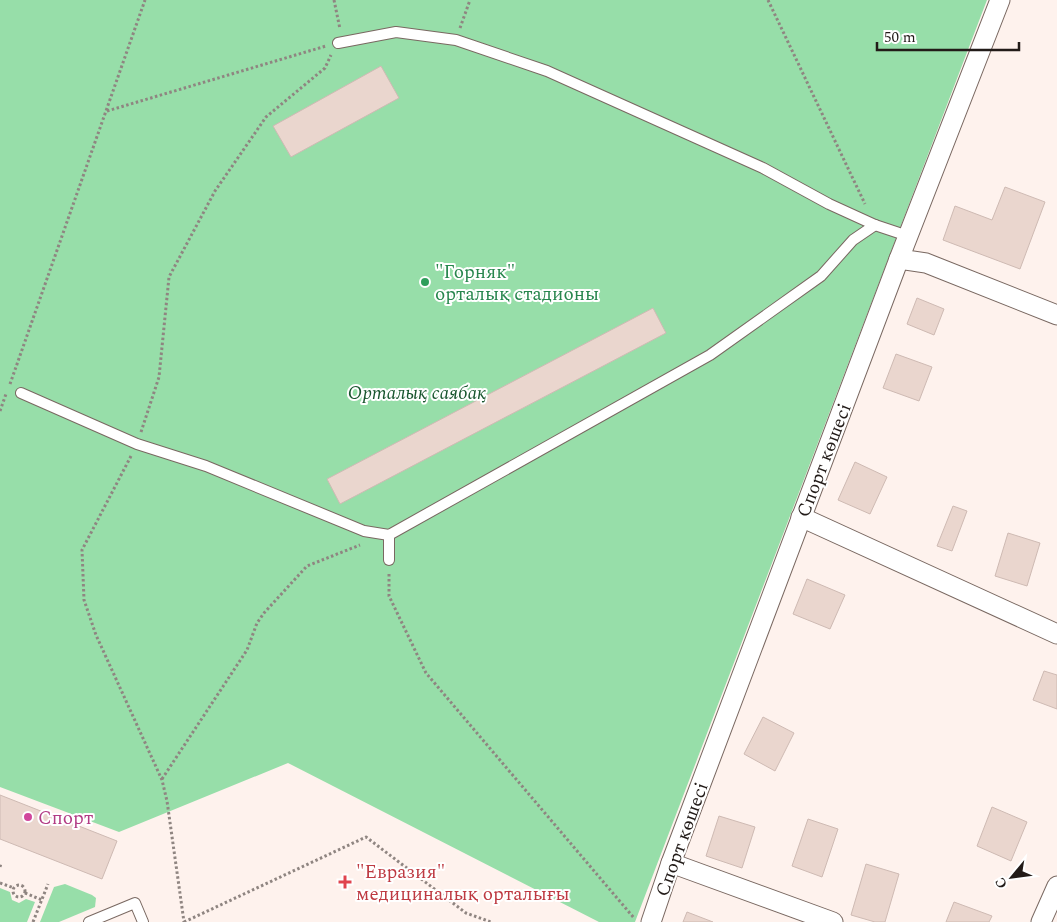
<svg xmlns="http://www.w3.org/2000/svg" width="1057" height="922" font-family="Spectral,serif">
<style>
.green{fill:#97dea9}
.building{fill:#ead6ce;stroke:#cebab3}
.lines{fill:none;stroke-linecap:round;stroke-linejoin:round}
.service-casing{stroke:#796861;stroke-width:12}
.minor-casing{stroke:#796861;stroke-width:21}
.path{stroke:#8f8581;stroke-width:3;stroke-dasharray:2.5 2.5;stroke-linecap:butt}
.service{stroke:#fff;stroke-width:10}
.minor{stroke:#fff;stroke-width:19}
.leisure-dot{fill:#2e9e5b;stroke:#fff;stroke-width:2}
.hotel-dot{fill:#d1479c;stroke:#fff;stroke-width:2}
.health-dot{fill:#e0444e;stroke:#fff;stroke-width:2}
.labels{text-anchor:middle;stroke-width:4;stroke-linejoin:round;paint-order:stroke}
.leisure-label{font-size:19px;fill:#27864d;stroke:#fff;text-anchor:start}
.park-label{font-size:19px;font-style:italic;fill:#18562e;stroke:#fff}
.street-label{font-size:19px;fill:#221b18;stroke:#fff}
.hotel-label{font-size:19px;fill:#b23c85;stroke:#fff;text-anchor:start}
.health-label{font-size:19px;fill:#be3a42;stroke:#fff;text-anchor:start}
</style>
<rect width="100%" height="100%" fill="#fef2ed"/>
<g class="green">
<polygon points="0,0 987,0 635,922 599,922 288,763 119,832 0,787"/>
<polygon points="65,884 92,895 96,898 95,907 59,922 40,922 54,887"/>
<polygon points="0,888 10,892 12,900 19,903 26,899 35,902 27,922 0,922"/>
</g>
<g class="building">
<polygon points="381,66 399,98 291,157 273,126"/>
<polygon points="1005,187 1045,202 1020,269 943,240 955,206 992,220"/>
<polygon points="917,298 944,309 934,335 907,324"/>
<polygon points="653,308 666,333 340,504 327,479"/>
<polygon points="896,354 932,367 919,401 883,388"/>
<polygon points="855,462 887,477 870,514 838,500"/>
<polygon points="953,506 967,511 952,551 937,546"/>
<polygon points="1008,533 1040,543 1027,586 995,576"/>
<polygon points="807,579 845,595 830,629 793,614"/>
<polygon points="1044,671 1057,675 1057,709 1033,700"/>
<polygon points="763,717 794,733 775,771 744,754"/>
<polygon points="0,795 117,841 102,879 0,839"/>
<polygon points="992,807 1027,822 1011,861 977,846"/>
<polygon points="719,816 755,827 742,868 706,856"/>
<polygon points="808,819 838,829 822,877 792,866"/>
<polygon points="866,864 899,874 885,922 875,922 851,915"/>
<polygon points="954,902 992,916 989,922 946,922"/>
<polygon points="687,912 713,922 683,922"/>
</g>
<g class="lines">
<defs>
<g id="service">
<polyline points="338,43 396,32 456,40 547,71 763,168 829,204 875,225 908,236"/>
<polyline points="21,393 137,444 206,466 364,531 389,535 710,355 821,276 853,240 875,225"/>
<polyline points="389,535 389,560"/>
<polyline points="89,922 135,903 143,922"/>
</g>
<g id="minor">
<polyline points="899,259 926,263 1057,315"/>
<polyline points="801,517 1057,634"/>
<polyline points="671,863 833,922"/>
<polyline points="651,922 671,863 899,259 1000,0"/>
<polyline points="1041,922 1057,886"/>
</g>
</defs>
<use href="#service" class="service-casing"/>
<use href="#minor" class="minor-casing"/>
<g class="path">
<polyline points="334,0 340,29"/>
<polyline points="768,0 865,204"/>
<polyline points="460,28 470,0"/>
<polyline points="107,111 326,46"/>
<polyline points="10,384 145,0"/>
<polyline points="0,411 6,394"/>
<polyline points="141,432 159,377 169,277 215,191 266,117 325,68 331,55"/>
<polyline points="131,456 82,550 84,600 96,635 162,780 167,801 184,922"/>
<polyline points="389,574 389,596 426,673 634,918"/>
<polyline points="162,779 247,650 257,623 264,613 307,566 360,545"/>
<polyline points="0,867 1,863"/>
<polyline points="0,883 14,888"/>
<circle cx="19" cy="891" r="6"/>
<polyline points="25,893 42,900"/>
<polyline points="33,922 48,884"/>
<polyline points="184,922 366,837 466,913 491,922"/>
</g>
<use href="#service" class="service"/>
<use href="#minor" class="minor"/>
</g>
<circle class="leisure-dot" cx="425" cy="282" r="5"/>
<circle class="hotel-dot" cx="28" cy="817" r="5"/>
<path class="health-dot" d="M342.5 874.5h5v5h5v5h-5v5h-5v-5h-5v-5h5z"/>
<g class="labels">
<g class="leisure-label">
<text x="435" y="278">"Горняк"<tspan x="435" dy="22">орталық стадионы</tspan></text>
</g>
<g class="park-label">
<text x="417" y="399">Орталық саябақ</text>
</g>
<g class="street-label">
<text transform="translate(823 460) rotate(-69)" y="7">Спорт көшесі</text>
<text transform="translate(681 839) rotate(-70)" y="7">Спорт көшесі</text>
</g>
<g class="hotel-label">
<text x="38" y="824">Спорт</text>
</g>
<g class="health-label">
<text x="356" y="878">"Евразия"<tspan x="356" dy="22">медициналық орталығы</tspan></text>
</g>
</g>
<g transform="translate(1012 877) rotate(241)" stroke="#ffffff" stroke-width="4" paint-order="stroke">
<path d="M0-4L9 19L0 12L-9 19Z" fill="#221b18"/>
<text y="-8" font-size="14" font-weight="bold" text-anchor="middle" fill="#221b18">С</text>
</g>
<path d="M877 42v8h142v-8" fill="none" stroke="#221b18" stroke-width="2.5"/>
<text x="884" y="42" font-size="15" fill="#221b18" stroke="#ffffff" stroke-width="4" paint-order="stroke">50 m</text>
</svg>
